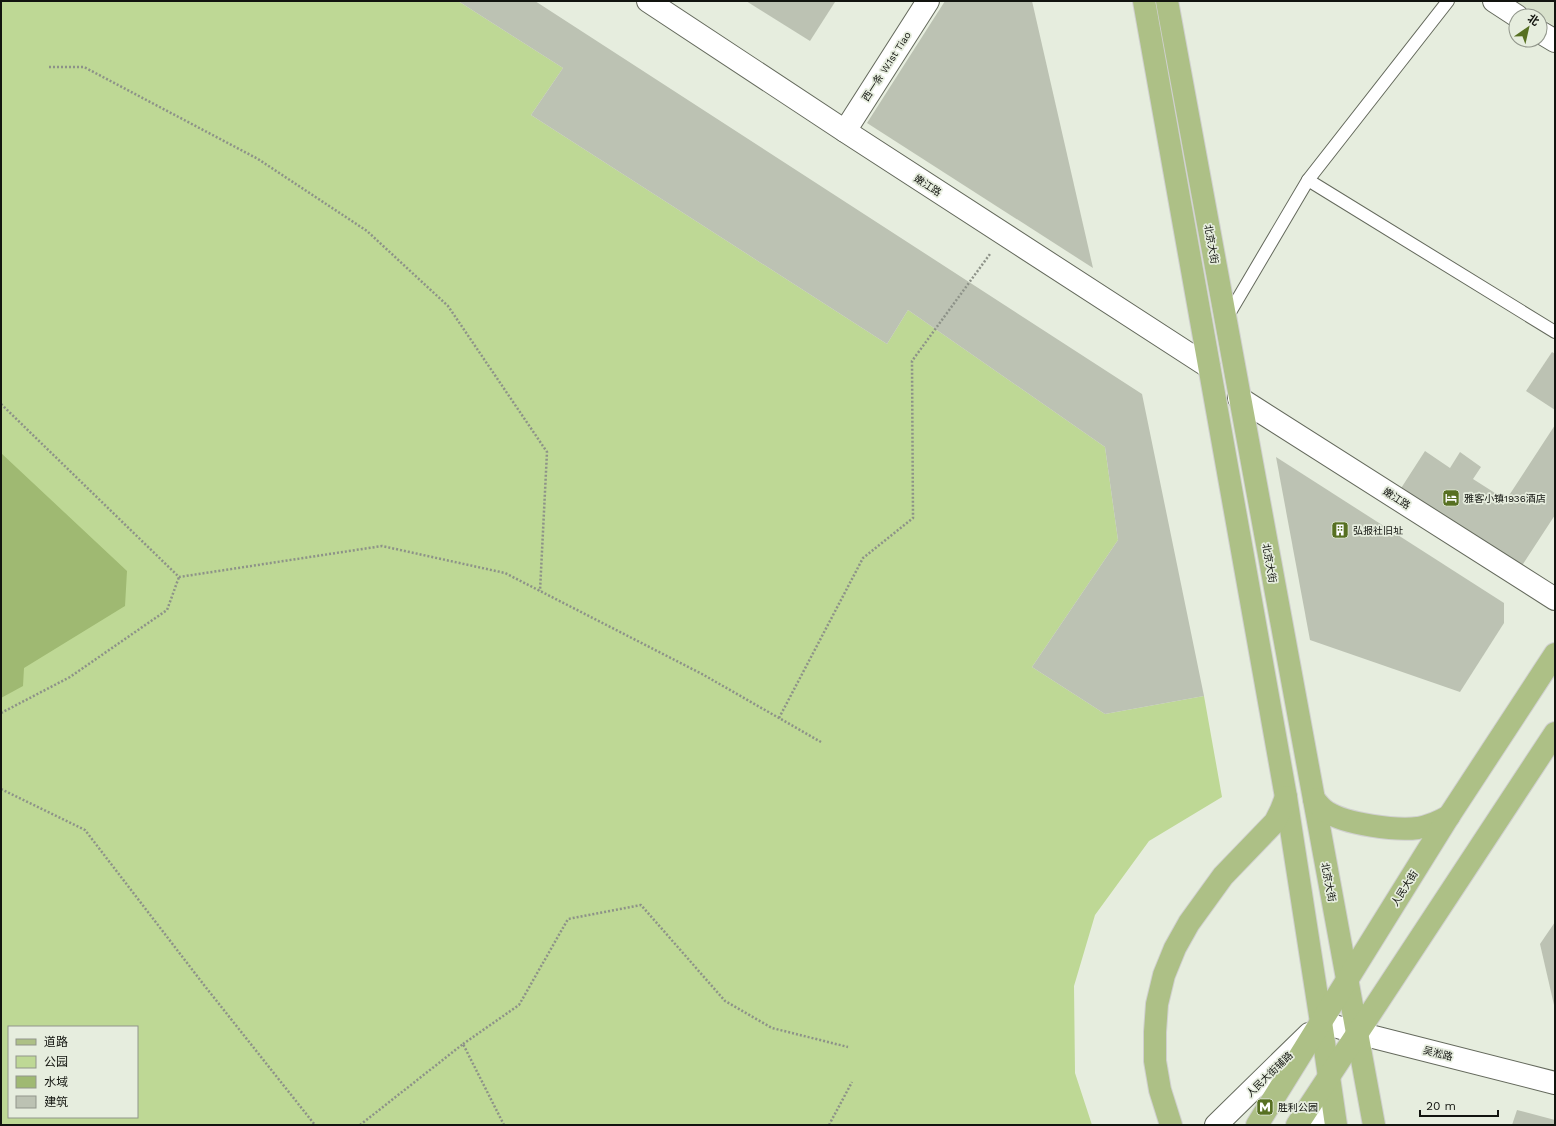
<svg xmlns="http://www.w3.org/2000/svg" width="1556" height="1126" font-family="'Work Sans','Noto Sans SC',sans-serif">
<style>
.built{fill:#d8e1cb}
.green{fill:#bed895;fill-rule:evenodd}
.water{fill:#9fb972}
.building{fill:#bcc2b3}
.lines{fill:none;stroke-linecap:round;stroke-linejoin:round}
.service-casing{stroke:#64695c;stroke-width:14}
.minor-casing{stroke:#64695c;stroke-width:24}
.tertiary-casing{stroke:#64695c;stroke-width:24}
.secondary-casing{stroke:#64695c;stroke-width:24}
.primary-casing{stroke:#d0d0cf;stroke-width:24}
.path{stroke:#8d9288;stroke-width:2.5;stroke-dasharray:2 2;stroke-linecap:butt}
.service{stroke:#fff;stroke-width:12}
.minor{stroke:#fff;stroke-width:22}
.tertiary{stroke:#fff;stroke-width:22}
.secondary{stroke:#fff;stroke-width:22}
.primary{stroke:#adc086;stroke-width:22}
.labels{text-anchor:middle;stroke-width:3.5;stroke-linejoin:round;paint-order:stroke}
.street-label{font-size:10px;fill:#12140f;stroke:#e6edde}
.poi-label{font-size:10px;fill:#12140f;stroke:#e6edde;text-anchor:start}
</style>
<rect width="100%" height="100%" fill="#e6edde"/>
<polygon class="built" points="1515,1 1555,1 1555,27 1540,16"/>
<path class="green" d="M1,1H458L563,68L531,115L887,344L908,310L1105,447L1118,540L1032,667L1105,714L1204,696L1222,797L1149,841L1095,915L1074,986L1075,1073L1092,1125H1ZM9,1027H137V1117H9Z"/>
<polygon class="water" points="1,453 127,571 125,606 24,668 23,686 1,698"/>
<g class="building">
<polygon points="458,1 535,1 1142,394 1204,696 1105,714 1032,667 1118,540 1105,447 908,310 887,344 531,115 563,68"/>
<polygon points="746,1 833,1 835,2 810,41"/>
<polygon points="945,1 1032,1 1093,268 867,123"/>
<polygon points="1552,352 1555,354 1555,410 1526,391"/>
<polygon points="1555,425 1555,515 1523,564 1508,569 1396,496 1425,451 1450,468 1460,452 1481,467 1473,479 1506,500"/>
<polygon points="1276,457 1504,603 1504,623 1460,692 1310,640"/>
<polygon points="1555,922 1555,1005 1554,1005 1540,944"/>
<polygon points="1517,1110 1555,1120 1555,1125 1512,1125"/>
</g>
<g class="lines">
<defs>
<g id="service">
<polyline points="1308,180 1555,332"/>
<polyline points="1226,319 1308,180 1448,1"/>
</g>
<g id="minor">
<polyline points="1494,1 1517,16"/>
<polyline points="1540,32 1555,41"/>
</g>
<g id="tertiary">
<polyline points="845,131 928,1"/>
<polyline points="1239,398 1555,599"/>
<polyline points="1321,1022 1358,1033 1555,1083"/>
</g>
<g id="secondary">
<polyline points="648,1 845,131 1209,367"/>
<polyline points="1216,1125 1309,1034"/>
<polyline points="1315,1125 1327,1084"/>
</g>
<g id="primary">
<polyline points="1144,1 1286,797 1321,1022 1336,1125"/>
<polyline points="1167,1 1374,1125"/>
<path d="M1314,799C1318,804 1322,809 1327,812C1346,824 1396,831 1418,828C1429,826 1439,822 1449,816"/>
<polyline points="1171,1125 1160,1090 1155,1061 1155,1032 1157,1004 1164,975 1175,948 1189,923 1223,876 1275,822 1281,810 1286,797"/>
<polyline points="1257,1125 1449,816 1555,654"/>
<polyline points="1297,1125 1555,733"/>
</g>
</defs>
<use href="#service" class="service-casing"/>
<use href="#minor" class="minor-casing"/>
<use href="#tertiary" class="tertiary-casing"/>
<use href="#secondary" class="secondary-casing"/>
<use href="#primary" class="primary-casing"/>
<g class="path">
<polyline points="49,67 84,67 258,159 367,231 448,306 547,452 540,591"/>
<polyline points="1,404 179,577 382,546 505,573 702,674 821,742"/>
<polyline points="1,713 70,677 167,610 179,577"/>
<polyline points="779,718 863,558 913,518 912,361 990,254"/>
<polyline points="1,789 85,830 204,985 315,1125"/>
<polyline points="463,1044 519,1005 568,919 641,905 725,1001 772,1028 848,1047"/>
<polyline points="360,1125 463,1044 504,1125"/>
<polyline points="829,1125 852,1082"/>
</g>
<use href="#service" class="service"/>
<use href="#minor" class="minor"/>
<use href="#tertiary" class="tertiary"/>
<use href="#secondary" class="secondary"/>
<use href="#primary" class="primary"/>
</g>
<defs>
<symbol id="hotel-square" viewBox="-11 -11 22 22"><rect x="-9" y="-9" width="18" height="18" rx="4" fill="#577022" stroke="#e6edde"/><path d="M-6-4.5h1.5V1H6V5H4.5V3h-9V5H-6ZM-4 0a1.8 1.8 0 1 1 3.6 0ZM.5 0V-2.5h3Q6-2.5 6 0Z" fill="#fff"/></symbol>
<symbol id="building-square" viewBox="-11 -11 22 22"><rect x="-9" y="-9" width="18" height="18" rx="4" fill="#577022" stroke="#e6edde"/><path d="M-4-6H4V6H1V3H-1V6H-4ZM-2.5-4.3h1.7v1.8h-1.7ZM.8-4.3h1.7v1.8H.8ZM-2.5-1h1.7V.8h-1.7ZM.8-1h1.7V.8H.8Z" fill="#fff"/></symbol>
<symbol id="metro-square" viewBox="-11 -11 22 22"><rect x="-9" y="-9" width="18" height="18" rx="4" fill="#577022" stroke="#e6edde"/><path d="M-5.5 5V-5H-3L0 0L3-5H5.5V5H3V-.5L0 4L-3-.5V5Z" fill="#fff"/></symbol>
</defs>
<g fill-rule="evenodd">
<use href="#hotel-square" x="1441" y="488" width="20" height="20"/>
<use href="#building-square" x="1330" y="520" width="20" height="20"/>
<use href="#metro-square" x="1255" y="1097" width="20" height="20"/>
</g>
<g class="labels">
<g class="street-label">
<text transform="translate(886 66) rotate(-57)" y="4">西一条 W.1st Tiao</text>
<text transform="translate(928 185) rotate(33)" y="4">嫩江路</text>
<text transform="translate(1212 244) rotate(80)" y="4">北京大街</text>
<text transform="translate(1397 498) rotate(33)" y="4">嫩江路</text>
<text transform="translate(1270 563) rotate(80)" y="4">北京大街</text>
<text transform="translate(1329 882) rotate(79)" y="4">北京大街</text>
<text transform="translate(1404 888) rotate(-58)" y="4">人民大街</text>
<text transform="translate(1438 1053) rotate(14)" y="4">吴淞路</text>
<text transform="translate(1269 1074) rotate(-44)" y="4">人民大街辅路</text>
</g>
<g class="poi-label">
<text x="1464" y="502">雅客小镇1936酒店</text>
<text x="1353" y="534">弘报社旧址</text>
<text x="1278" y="1111">胜利公园</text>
</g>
</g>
<rect width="1556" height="1126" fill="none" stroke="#12140f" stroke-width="4"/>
<rect x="8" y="1026" width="130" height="92" fill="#e6edde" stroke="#91968b"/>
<rect x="16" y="1039" width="20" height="6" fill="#adc086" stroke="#91968b"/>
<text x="44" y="1046" font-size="12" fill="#12140f">道路</text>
<rect x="16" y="1056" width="20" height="12" fill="#bed895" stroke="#91968b"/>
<text x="44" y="1066" font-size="12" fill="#12140f">公园</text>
<rect x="16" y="1076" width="20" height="12" fill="#9fb972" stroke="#91968b"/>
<text x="44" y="1086" font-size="12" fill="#12140f">水域</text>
<rect x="16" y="1096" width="20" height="12" fill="#bcc2b3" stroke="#91968b"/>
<text x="44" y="1106" font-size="12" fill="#12140f">建筑</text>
<g transform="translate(1528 28) rotate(34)"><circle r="19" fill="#e6edde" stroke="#91968b"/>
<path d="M0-3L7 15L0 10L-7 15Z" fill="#577022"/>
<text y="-6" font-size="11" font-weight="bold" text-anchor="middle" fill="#12140f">北</text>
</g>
<path d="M1420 1110v6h78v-6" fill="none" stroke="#12140f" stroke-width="2"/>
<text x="1426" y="1110" font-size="12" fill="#12140f" stroke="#e6edde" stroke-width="3" paint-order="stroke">20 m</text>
</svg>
